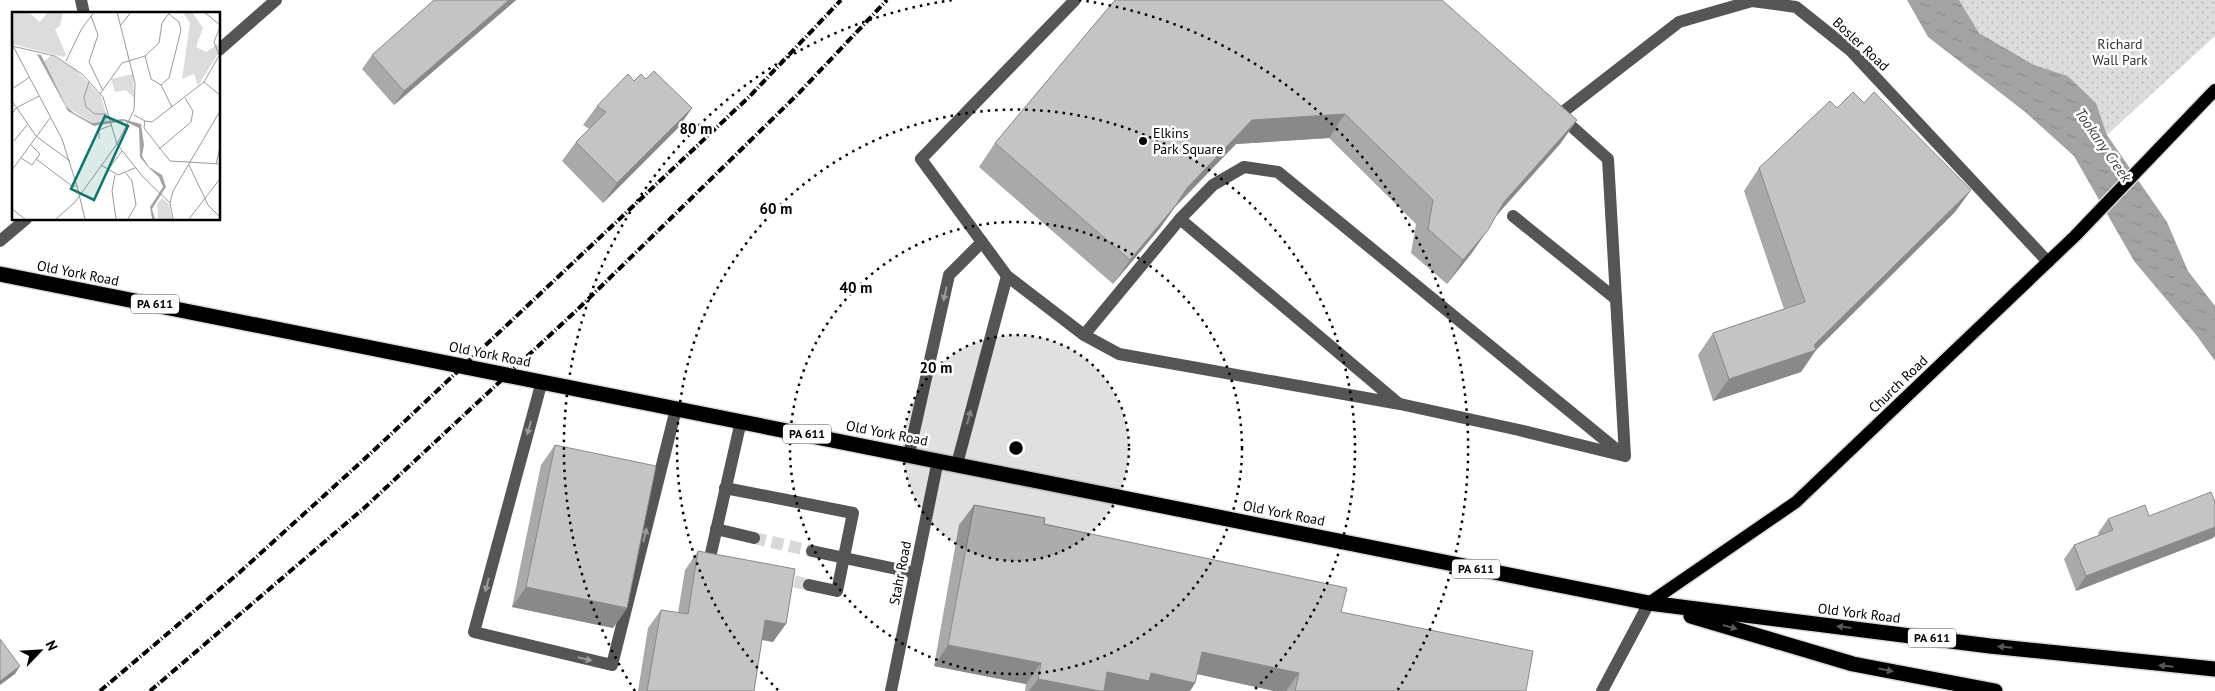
<svg xmlns="http://www.w3.org/2000/svg" width="2215" height="691" font-family="'PT Sans',sans-serif">
<style>
.park{fill:url(#park-dots)}
.water{fill:url(#water-ripples)}
.lines{fill:none;stroke-linecap:round;stroke-linejoin:round}
.minor-tunnel{stroke:#d9d9d9;stroke-width:12;stroke-dasharray:12 6;stroke-linecap:butt}
.major-casing{stroke:#dbdbdb;stroke-width:15}
.highway-casing{stroke:#dbdbdb;stroke-width:18}
.minor{stroke:#555;stroke-width:12}
.major{stroke:#000;stroke-width:12}
.highway{stroke:#000;stroke-width:15}
.rail{stroke:#000;stroke-width:4;stroke-dasharray:8 2.5 1 2.5;stroke-linecap:butt}
.wall{fill:#a9a9a9}
.shaded-wall{fill:#898989}
.building{fill:#c4c4c4;stroke:#898989}
.oneway{fill:#999}
.oneway2{fill:#595959}
.ring{fill:none;stroke:#000;stroke-width:2.5;stroke-dasharray:2.5 5}
.poi-dot{fill:#000;stroke:#fff;stroke-width:2}
.labels{text-anchor:middle;stroke-width:5;stroke-linejoin:round;paint-order:stroke}
.shield{fill:#fff;stroke:#4c4c4c;stroke-width:1}
.shield-label{font-size:12px;font-weight:bold;fill:#000}
.street-label{font-size:14px;fill:#000;stroke:#fff}
.park-label{font-size:14px;fill:#333;stroke:#fff}
.poi-label{font-size:14px;fill:#000;stroke:#fff;text-anchor:start}
.water-label{font-size:15px;font-style:italic;fill:#444;stroke:#fff}
.inset-road{fill:none;stroke:#999;stroke-width:1}
.view{fill:#0f766e;fill-opacity:0.15;stroke:#0f766e;stroke-width:2.5}
.inset-edge{fill:none;stroke:#000;stroke-width:2.5}
.centre{fill:#000;stroke:#fff;stroke-width:2.5}
.ring-label{font-size:15px;text-anchor:middle;font-weight:bold;fill:#000;stroke:#fff;stroke-width:5;stroke-linejoin:round;paint-order:stroke}
</style>
<defs>
<pattern id="park-dots" width="8" height="8" patternUnits="userSpaceOnUse" patternTransform="scale(1.25)"><rect width="8" height="8" fill="#dcdcdc"/><path d="M2 2h.1M6 6h.1" fill="none" stroke="#bbb" stroke-width="1.8" stroke-linecap="round"/></pattern>
<pattern id="water-ripples" width="26" height="14" patternUnits="userSpaceOnUse" patternTransform="scale(1.25)"><rect width="26" height="14" fill="#a3a3a3"/><path d="M2 4q2-2 4 0t4 0M15 11q2-2 4 0t4 0" fill="none" stroke="#8b8b8b"/></pattern>
</defs>
<rect width="100%" height="100%" fill="#fff"/>
<polygon class="park" points="1959,0 2215,0 2215,36 2107,135 2096,103 2068,76 2034,65 1979,33"/>
<polygon class="water" points="1907,0 1959,0 1979,33 2034,65 2068,76 2096,103 2107,135 2167,222 2188,271 2215,306 2215,361 2197,336 2134,261 2074,156 2024,111 1928,37"/>
<g class="lines">
<g class="minor-tunnel">
<polyline points="754,538 812,551"/>
<polyline points="777,577 809,585"/>
</g>
<defs>
<polyline id="major" points="1649,603 1796,502 2075,236 2215,90"/>
<g id="highway">
<polyline points="0,274 1649,603 1990,646 2215,669"/>
<polyline points="1691,616 1853,664 1995,691"/>
</g>
</defs>
<use href="#major" class="major-casing"/>
<use href="#highway" class="highway-casing"/>
<g class="minor">
<polyline points="81,0 84,14"/>
<polyline points="1075,0 921,159 1007,276 1084,335 1119,354 1400,404 1519,430 1625,456 1608,159 1560,116"/>
<polyline points="219,50 276,0"/>
<polyline points="1559,115 1679,22 1752,1 1796,7 1850,50 2048,262"/>
<polyline points="1513,216 1616,299"/>
<polyline points="0,241 26,219"/>
<polyline points="1084,335 1180,219"/>
<polyline points="542,381 474,632 612,665 676,409"/>
<polyline points="1398,403 1180,219 1213,185 1244,167 1278,172 1622,454"/>
<polyline points="909,454 949,275 982,242"/>
<polyline points="957,464 1007,276"/>
<polyline points="725,488 853,513 837,591 809,585"/>
<polyline points="716,529 754,538"/>
<polyline points="812,551 915,573"/>
<polyline points="716,564 709,562 741,421"/>
<polyline points="891,691 938,460"/>
<polyline points="1602,691 1649,603"/>
</g>
<use href="#major" class="major"/>
<use href="#highway" class="highway"/>
<g class="rail">
<polyline points="100,691 240,572 371,453 749,97 841,0"/>
<polyline points="150,691 363,509 578,309 798,94 887,0"/>
</g>
</g>
<g class="wall">
<polygon points="434,0 516,0 394,105 362,69 372,55"/>
<polygon points="1115,0 1577,120 1560,144 1496,216 1471,254 1447,284 1411,253 1416,224 1329,138 1236,144 1175,207 1160,228 1113,284 979,167 995,143"/>
<polygon points="646,79 692,108 678,128 603,203 562,161 576,142 589,129 583,125 597,106 634,81"/>
<polygon points="1864,103 1971,190 1955,212 1816,350 1801,372 1713,401 1698,355 1713,333 1784,309 1744,191 1759,168 1837,108"/>
<polygon points="555,445 627,608 613,628 512,607 541,465"/>
<polygon points="974,505 1044,524 1341,612 1526,691 1274,691 1197,674 1195,683 1190,691 1025,691 1026,684 934,666 959,525"/>
<polygon points="2149,516 2213,538 2076,591 2064,559 2074,545 2099,535 2098,533 2108,519"/>
<polygon points="698,551 773,642 762,640 754,691 638,691 648,628 661,610 678,613 685,570"/>
</g>
<g class="shaded-wall">
<polygon points="509,0 516,0 394,105 404,91"/>
<polygon points="692,108 678,128 603,203 617,183"/>
<polygon points="1345,114 1329,138 1236,144 1175,207 1160,228 1113,284 1130,260 1187,188 1252,120"/>
<polygon points="1577,120 1560,144 1488,225 1504,202"/>
<polygon points="1971,190 1955,212 1815,351 1816,350 1801,372 1713,401 1729,379"/>
<polygon points="1488,230 1471,254 1447,284 1463,260"/>
<polygon points="2215,527 2215,536 2213,538 2076,591 2086,576"/>
<polygon points="526,587 627,608 613,628 512,607"/>
<polygon points="765,620 786,624 773,642 753,638"/>
<polygon points="948,645 1041,663 1026,684 934,666"/>
<polygon points="1202,652 1299,673 1286,691 1274,691 1188,672"/>
<polygon points="20,666 15,674 0,685 0,681"/>
<polygon points="1107,672 1151,673 1195,683 1190,691 1029,691 1038,679"/>
</g>
<g class="building">
<polygon points="434,0 509,0 404,91 372,55"/>
<polygon points="1115,0 1442,0 1577,120 1504,202 1488,230 1463,260 1428,229 1433,200 1345,114 1252,120 1187,188 1176,205 1130,260 995,143"/>
<polygon points="654,71 692,108 617,183 576,142 606,112 597,106 628,74 634,81 641,74 646,79"/>
<polygon points="1853,92 1864,103 1874,92 1971,190 1814,345 1816,350 1729,379 1713,333 1805,302 1759,168 1830,101 1837,108"/>
<polygon points="555,445 656,466 627,608 526,587"/>
<polygon points="2211,492 2215,502 2215,527 2086,576 2074,545 2113,530 2108,519 2145,505 2149,516"/>
<polygon points="974,505 1045,518 1044,524 1347,588 1341,612 1533,651 1526,691 1295,691 1299,673 1202,652 1195,683 1151,673 1149,681 1107,672 1104,691 1100,691 1038,679 1041,663 948,645"/>
<polygon points="698,551 795,569 786,624 765,620 754,691 647,691 661,610 688,614"/>
<polygon points="0,639 20,666 0,681"/>
</g>
<defs><path id="oneway-solid" d="M-6-.8H1V-3.2L6.5 0L1 3.2V.8H-6Z" transform="scale(1.25)"/></defs>
<g class="oneway">
<use href="#oneway-solid" transform="translate(945 294) rotate(103)"/>
<use href="#oneway-solid" transform="translate(969 417) rotate(-75)"/>
<use href="#oneway-solid" transform="translate(529 428) rotate(106)"/>
<use href="#oneway-solid" transform="translate(645 535) rotate(-76)"/>
<use href="#oneway-solid" transform="translate(487 585) rotate(105)"/>
<use href="#oneway-solid" transform="translate(585 659) rotate(13)"/>
</g>
<g class="oneway2">
<use href="#oneway-solid" transform="translate(1730 627) rotate(16)"/>
<use href="#oneway-solid" transform="translate(1844 627) rotate(-173)"/>
<use href="#oneway-solid" transform="translate(2005 647) rotate(-174)"/>
<use href="#oneway-solid" transform="translate(2166 666) rotate(-174)"/>
<use href="#oneway-solid" transform="translate(1886 670) rotate(11)"/>
</g>
<circle cx="1016" cy="448" r="113" fill="#000" fill-opacity=".12"/>
<g class="ring">
<circle cx="1016" cy="448" r="113"/>
<circle cx="1016" cy="448" r="226"/>
<path d="M778 690A339 339 0 1 1 1254 690"/>
<path d="M635 691A452 452 0 0 1 953 0M1079 0A452 452 0 0 1 1397 691"/>
</g>
<circle class="poi-dot" cx="1143" cy="141" r="5"/>
<g class="labels">
<g class="shield">
<rect x="131" y="294.5" width="48" height="19" rx="4"/>
<rect x="783" y="424.5" width="48" height="19" rx="4"/>
<rect x="1452" y="559.5" width="48" height="19" rx="4"/>
<rect x="1908" y="628.5" width="48" height="19" rx="4"/>
</g>
<g class="shield-label">
<text x="155" y="308">PA 611</text>
<text x="807" y="438">PA 611</text>
<text x="1476" y="573">PA 611</text>
<text x="1932" y="642">PA 611</text>
</g>
<g class="street-label">
<text transform="translate(1861 44) rotate(43)" y="5">Bosler Road</text>
<text transform="translate(78 273) rotate(11)" y="5">Old York Road</text>
<text transform="translate(490 354) rotate(11)" y="5">Old York Road</text>
<text transform="translate(1898 384) rotate(-44)" y="5">Church Road</text>
<text transform="translate(887 433) rotate(11)" y="5">Old York Road</text>
<text transform="translate(1284 513) rotate(11)" y="5">Old York Road</text>
<text transform="translate(900 573) rotate(-79)" y="5">Stahr Road</text>
<text transform="translate(1859 613) rotate(7)" y="5">Old York Road</text>
</g>
<g class="park-label">
<text x="2120" y="49">Richard<tspan x="2120" dy="16">Wall Park</tspan></text>
</g>
<g class="poi-label">
<text x="1153" y="138">Elkins<tspan x="1153" dy="16">Park Square</tspan></text>
</g>
<g class="water-label">
<text transform="translate(2103 145) rotate(55)" y="5">Tookany Creek</text>
</g>
</g>
<g transform="translate(12 12)">
<rect width="208" height="208" fill="#fff"/>
<path d="M0,0H16L28,10L36,0H51L48,14L43,17L54,43L52,45L0,32ZM171,0H180L191,16L184,35L194,40L207,31V40L186,74L182,62L170,67L178,11ZM121,62L122,86L114,78L103,80L99,67Z" fill="#dcdcdc"/>
<path d="M40,43L63,57L89,84L96,109L80,111L55,95L33,55L31,50ZM150,186L157,192L160,207H146L145,192Z" fill="#dcdcdc"/>
<path d="M55,54L69,68L60,77L46,63Z" fill="#dcdcdc"/>
<path d="M25,42L29,43L54,94L62,101L80,111L111,107L129,112L132,133L130,144L137,155L150,163L154,175L140,197L143,207H140L138,195L151,175L147,165L137,156L128,145L127,116L112,109L82,114L56,99Z" fill="#a3a3a3"/>
<path class="inset-road" d="M192,0L208,13M79,4L86,23L77,50L91,79M0,9L1,34L50,127L65,174M109,13L119,0M0,34L43,44L70,62L91,85L105,132M207,43L202,30L208,15M133,44L139,67L149,73L160,95M54,49L69,18L82,0M77,70L72,85L74,95L83,102H95M192,70L208,83M149,73L157,66L169,18L167,10L157,2M0,77L18,65M88,82L110,51L133,44L147,31L150,11L158,0M0,89L24,124L58,149M0,102L4,96L27,84M122,103L133,109L132,116L158,149L208,152M133,109L140,110L192,70L208,42M87,127V118L100,113M2,129L15,113M105,132L131,165L158,191L161,207M147,137L179,110L181,99L173,86M9,146L20,153L28,142L19,133M24,147L60,174H65L73,207M204,152L208,135M89,153L106,163L123,156M177,153L196,193L208,205M0,158L38,106M96,158L110,139M114,161L120,169L124,193L116,207M103,163L100,179L104,207M158,191L161,179L208,99M0,197L13,207M44,207L63,190L105,132L122,98L123,71L105,0M177,207L208,167"/>
<path class="view" d="M93,104L116,114L82,188L59,177Z"/>
<rect width="208" height="208" class="inset-edge"/>
</g>
<circle cx="1016" cy="448" r="8" class="centre"/>
<g class="ring-label">
<text x="696" y="134">80 m</text>
<text x="776" y="214">60 m</text>
<text x="856" y="293">40 m</text>
<text x="936" y="373">20 m</text>
</g>
<g transform="translate(40 651) rotate(65)" stroke="#ffffff" stroke-width="4" paint-order="stroke">
<path d="M0-4L9 19L0 12L-9 19Z" fill="#000000"/>
<text y="-8" font-size="14" font-weight="bold" text-anchor="middle" fill="#000000">N</text>
</g>
</svg>
